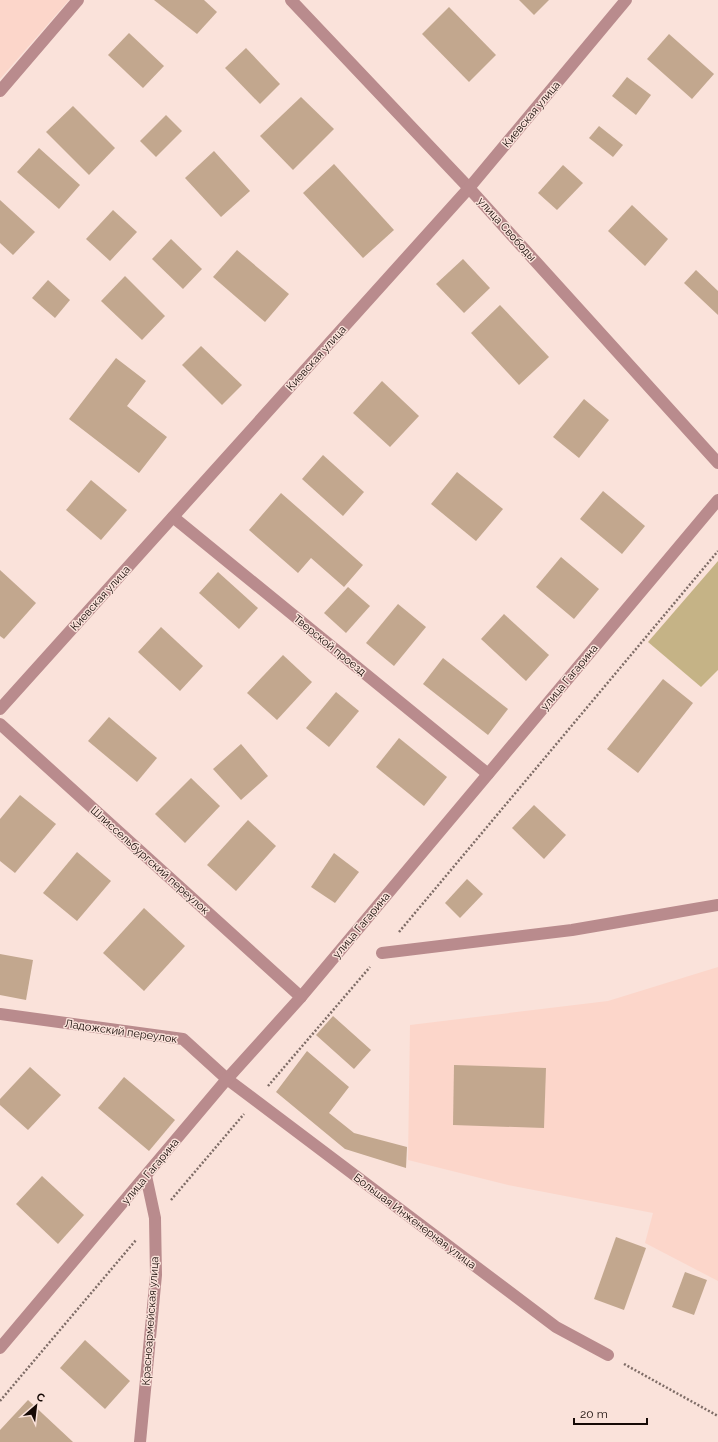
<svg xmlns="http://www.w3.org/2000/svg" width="718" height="1442" font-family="Raleway,sans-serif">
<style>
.built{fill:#fcd6ca}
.green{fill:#c5b386}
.building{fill:#c2a78e}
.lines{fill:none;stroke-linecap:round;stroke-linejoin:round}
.path{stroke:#7e6c66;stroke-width:2.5;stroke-dasharray:2 2;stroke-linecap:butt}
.minor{stroke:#b98b8d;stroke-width:12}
.labels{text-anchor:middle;stroke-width:3;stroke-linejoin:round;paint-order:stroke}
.street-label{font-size:11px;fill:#160a06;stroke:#fae2da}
</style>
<rect width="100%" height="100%" fill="#fae2da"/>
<g class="built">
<polygon points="0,0 69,0 0,79"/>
<polygon points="718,967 718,1281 645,1243 653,1213 508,1185 408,1160 410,1025 608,1001"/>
</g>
<polygon class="green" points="718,561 718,670 701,687 648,642"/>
<g class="building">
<polygon points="154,0 204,0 217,12 197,34"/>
<polygon points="519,0 549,0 534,15"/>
<polygon points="449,7 496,55 469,82 422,34"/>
<polygon points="129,33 164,66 143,88 108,55"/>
<polygon points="669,34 714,74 692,99 647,59"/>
<polygon points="246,48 280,84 260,104 225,68"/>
<polygon points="627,77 651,95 636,115 612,96"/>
<polygon points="301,97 334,129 293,170 260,136"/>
<polygon points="73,106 115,148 89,175 46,132"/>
<polygon points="166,115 182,131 156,157 140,141"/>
<polygon points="599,126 623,145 613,157 589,138"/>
<polygon points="39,148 80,185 59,209 17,172"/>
<polygon points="214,151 250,191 221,217 185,178"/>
<polygon points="334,164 394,230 363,258 303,193"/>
<polygon points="563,165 583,183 557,210 538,193"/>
<polygon points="0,200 35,232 13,255 0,243"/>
<polygon points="632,205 668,239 645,266 608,231"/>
<polygon points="113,210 137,232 110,261 86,239"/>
<polygon points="171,239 202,269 183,289 152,259"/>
<polygon points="237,250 289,294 265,322 213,277"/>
<polygon points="463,259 490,288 464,313 436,284"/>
<polygon points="696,270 718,291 718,315 684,283"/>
<polygon points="125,276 165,316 142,340 101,301"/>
<polygon points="48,280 70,300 55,318 32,298"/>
<polygon points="500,305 549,357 519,385 471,333"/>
<polygon points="201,346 242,385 222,405 182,365"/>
<polygon points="116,358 146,381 127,406 167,437 139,473 69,419"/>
<polygon points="382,381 419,416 390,447 353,413"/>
<polygon points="584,399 609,420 579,458 553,437"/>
<polygon points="323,455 364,492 343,516 302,479"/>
<polygon points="457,472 503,509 476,541 431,504"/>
<polygon points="91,480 127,510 101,540 66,510"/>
<polygon points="603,491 645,526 622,554 580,519"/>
<polygon points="281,493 363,565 344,587 311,558 298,573 249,530"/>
<polygon points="561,557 599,589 574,619 536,587"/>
<polygon points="0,570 36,603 4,639 0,636"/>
<polygon points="218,572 258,608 239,629 199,593"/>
<polygon points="348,587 370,606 346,633 324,613"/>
<polygon points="398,604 426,627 394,666 366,643"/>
<polygon points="504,614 549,655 526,681 481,639"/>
<polygon points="161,627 203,666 180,691 138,652"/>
<polygon points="283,655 312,682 277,720 247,693"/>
<polygon points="443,658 508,709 488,735 423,684"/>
<polygon points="663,679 693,703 638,773 607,749"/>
<polygon points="336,692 359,711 329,747 306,728"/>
<polygon points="109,717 157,758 137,782 88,741"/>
<polygon points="399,738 447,777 424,806 376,767"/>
<polygon points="241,744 268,776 241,800 213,769"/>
<polygon points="191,778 220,806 185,843 155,814"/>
<polygon points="20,795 56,824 15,873 0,861 0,819"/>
<polygon points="534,805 566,835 544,859 512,828"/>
<polygon points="248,820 276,846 236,891 207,865"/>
<polygon points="77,852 111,881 77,921 43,893"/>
<polygon points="334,853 359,872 335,903 311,887"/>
<polygon points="467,879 483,894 460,918 445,903"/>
<polygon points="144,908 185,946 144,991 103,953"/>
<polygon points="0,954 33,960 26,1000 0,995"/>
<polygon points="333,1016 371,1050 354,1069 316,1035"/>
<polygon points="307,1051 349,1087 329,1113 354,1133 407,1147 406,1168 345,1149 276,1092"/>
<polygon points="454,1065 546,1068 544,1128 453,1125"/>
<polygon points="30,1067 61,1095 28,1130 0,1105 0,1099"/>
<polygon points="124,1077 175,1120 149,1151 98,1108"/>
<polygon points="42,1176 84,1215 58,1244 16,1204"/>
<polygon points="616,1237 646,1248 624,1310 594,1299"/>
<polygon points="685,1272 707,1280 694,1315 672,1307"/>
<polygon points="85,1340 130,1381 105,1409 60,1368"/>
<polygon points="28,1400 73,1442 0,1442 0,1430"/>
</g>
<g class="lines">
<g class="path">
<polyline points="399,932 718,551"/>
<polyline points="268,1086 370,967"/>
<polyline points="171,1200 244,1114"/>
<polyline points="624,1364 718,1416"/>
<polyline points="0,1401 136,1240"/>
</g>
<g class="minor">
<polyline points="291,0 469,188 718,463"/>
<polyline points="0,91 78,0"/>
<polyline points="173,517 488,774"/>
<polyline points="0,709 469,188 626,0"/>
<polyline points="0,724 301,997"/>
<polyline points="382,953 572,930 718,905"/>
<polyline points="0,1014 183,1039 227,1079 556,1327 608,1355"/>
<polyline points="0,1348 227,1079 301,997 718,500"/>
<polyline points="140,1442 156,1275 155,1218 146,1176"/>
</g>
</g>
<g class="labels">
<g class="street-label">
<text transform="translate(531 114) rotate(-50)" y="4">Киевская улица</text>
<text transform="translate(507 229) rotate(48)" y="4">улица Свободы</text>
<text transform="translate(316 358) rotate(-48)" y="4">Киевская улица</text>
<text transform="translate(100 598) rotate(-48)" y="4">Киевская улица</text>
<text transform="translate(330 645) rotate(39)" y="4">Тверской проезд</text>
<text transform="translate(569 677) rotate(-50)" y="4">улица Гагарина</text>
<text transform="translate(150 860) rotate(42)" y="4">Шлиссельбургский переулок</text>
<text transform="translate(361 925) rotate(-50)" y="4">улица Гагарина</text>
<text transform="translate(121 1031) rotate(8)" y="4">Ладожский переулок</text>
<text transform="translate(150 1171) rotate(-50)" y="4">улица Гагарина</text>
<text transform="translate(415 1221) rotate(37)" y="4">Большая Инженерная улица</text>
<text transform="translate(150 1321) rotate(-86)" y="4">Красноармейская улица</text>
</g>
</g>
<g transform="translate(36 1406) rotate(28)" stroke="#fae2da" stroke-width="3" paint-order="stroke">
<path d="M0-3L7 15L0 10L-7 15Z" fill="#160a06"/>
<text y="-6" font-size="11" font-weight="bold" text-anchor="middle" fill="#160a06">С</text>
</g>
<path d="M574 1418v6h73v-6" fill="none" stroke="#160a06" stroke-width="2"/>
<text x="580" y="1418" font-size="12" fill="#160a06" stroke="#fae2da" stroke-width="3" paint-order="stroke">20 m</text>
</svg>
